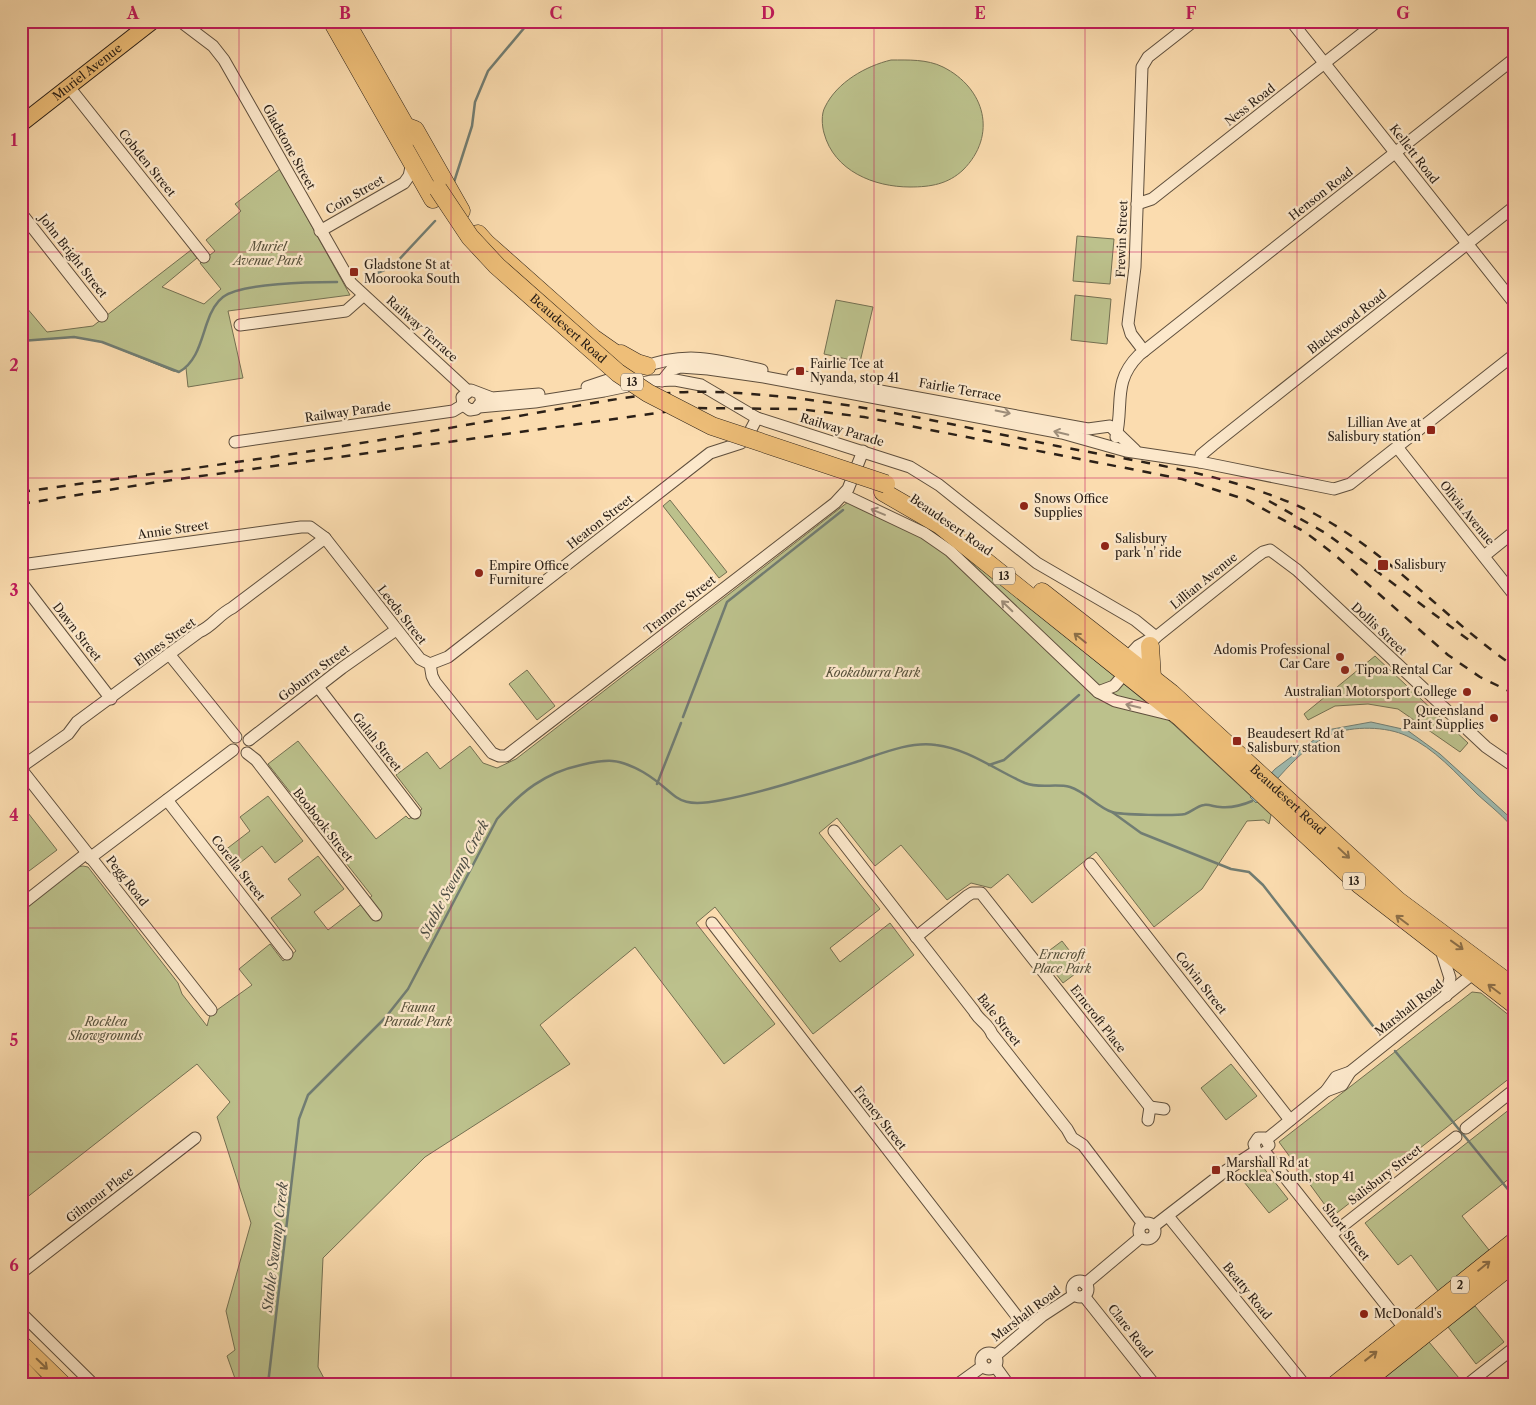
<svg xmlns="http://www.w3.org/2000/svg" width="1536" height="1405" font-family="'Libre Caslon Text',serif">
<style>
.green{fill:#bcc18c;stroke:#747052}
.water{fill:#9fbbb0;stroke:#717d73}
.lines{fill:none;stroke-linecap:round;stroke-linejoin:round}
.stream{stroke:#717d73;stroke-width:2.5}
.minor-casing{stroke:#5f4f3d;stroke-width:13}
.major-casing{stroke:#2b2017;stroke-width:17}
.highway-casing{stroke:#2b2017;stroke-width:19}
.minor{stroke:#fce8cb;stroke-width:11}
.major{stroke:#eebe78;stroke-width:15}
.highway{stroke:#eebe78;stroke-width:18}
.rail{stroke:#2b2017;stroke-width:2.5;stroke-dasharray:9 9;stroke-linecap:butt}
.highway-bridge-casing{stroke:#2b2017;stroke-width:19;stroke-linecap:butt}
.highway-bridge{stroke:#eebe78;stroke-width:18}
.oneway{stroke:#9e8e7a}
.oneway2{stroke:#8c6f48}
.grid{fill:none;stroke:#c2185b;stroke-width:1;stroke-opacity:0.55}
.poi-dot{fill:#8f2418;stroke:#fce8cb;stroke-width:2}
.labels{text-anchor:middle;stroke-width:4.5;stroke-linejoin:round;paint-order:stroke}
.shield{fill:#fce8cb;stroke:#6a5c4d;stroke-width:1}
.shield-label{font-size:11px;font-weight:bold;fill:#2b2017}
.street-label{font-size:12px;fill:#2b2017;stroke:#fce8cb}
.park-label{font-size:12px;font-style:italic;fill:#56503a;stroke:#fce8cb}
.poi-label{font-size:12px;fill:#2b2017;stroke:#fce8cb;text-anchor:start}
.water-label{font-size:14px;font-style:italic;fill:#4e4e45;stroke:#fce8cb}
.neatline{fill:none;stroke:#c2185b;stroke-width:2}
.grid-label{font-size:16px;text-anchor:middle;font-weight:bold;fill:#c2185b}
</style>
<rect width="100%" height="100%" fill="#fbdcaf"/>
<filter id="stains"><feTurbulence type="fractalNoise" baseFrequency=".004" numOctaves="4"/><feColorMatrix values="0 0 0 0 .2 0 0 0 0 .09 0 0 0 0 .02 0 0 0 .5 -.17"/></filter>
<radialGradient id="worn" r=".72"><stop offset=".6" stop-color="#630" stop-opacity="0"/><stop offset="1" stop-color="#630" stop-opacity=".3"/></radialGradient>
<g class="green">
<path d="M891,60C908,60 927,59 943,67C985,88 998,135 963,170C948,184 931,187 910,187C874,187 834,171 824,133C822,126 821,114 825,107C837,82 866,66 891,60Z"/>
<polygon points="280,169 350,295 228,311 243,378 188,387 186,368 179,372 173,371 102,342 74,337 21,341 21,301 47,332 93,326 191,250 197,258 162,287 204,304 221,289 200,263 215,251 206,240 241,211 235,204"/>
<polygon points="1077,236 1114,239 1110,284 1073,281"/>
<polygon points="1075,295 1111,299 1107,344 1071,340"/>
<polygon points="836,300 873,307 860,362 824,354"/>
<polygon points="857,495 944,538 1173,724 1271,815 1269,824 1264,820 1247,821 1202,889 1154,927 1096,852 1032,903 1008,874 991,888 971,883 947,900 901,845 875,866 837,818 819,833 880,909 830,948 840,962 890,923 914,955 813,1034 715,907 696,923 775,1024 724,1064 635,947 540,1025 570,1064 425,1157 323,1258 318,1367 327,1384 237,1384 227,1356 235,1350 226,1311 251,1223 217,1117 230,1102 197,1064 21,1202 21,911 77,867 83,866 88,867 178,983 182,994 207,1026 210,1015 252,985 239,969 270,944 283,961 296,951 271,918 301,895 288,879 318,856 344,889 314,912 328,930 372,896 268,764 298,741 376,839 406,816 409,819 422,809 396,775 427,752 440,769 470,746 483,763 497,768 516,759"/>
<polygon points="670,500 727,572 719,578 663,506"/>
<polygon points="1375,656 1468,743 1460,752 1398,709 1368,704 1335,706 1308,720 1304,714"/>
<polygon points="527,670 555,706 537,720 509,684"/>
<polygon points="268,796 303,841 275,863 262,846 232,869 220,854 250,831 240,817"/>
<polygon points="21,804 57,850 21,877"/>
<polygon points="1062,941 1083,968 1063,983 1042,956"/>
<polygon points="1472,992 1481,993 1515,1020 1515,1074 1333,1216 1279,1142"/>
<polygon points="1231,1064 1257,1096 1226,1120 1201,1088"/>
<polygon points="1515,1105 1515,1174 1462,1216 1489,1250 1438,1291 1411,1255 1398,1265 1365,1223"/>
<polygon points="1259,1162 1288,1199 1269,1213 1240,1177"/>
<polygon points="1475,1306 1504,1342 1476,1364 1448,1327"/>
<polygon points="1429,1342 1459,1378 1451,1384 1377,1384"/>
</g>
<path class="water" d="M1371,722L1407,730L1440,754L1515,822V831C1505,817 1490,806 1477,794C1457,774 1434,748 1407,736C1386,726 1353,726 1332,734C1301,747 1278,779 1256,803L1250,797L1275,769L1327,730Z"/>
<g class="lines">
<g class="stream">
<polyline points="1051,21 1059,24 1071,21"/>
<polyline points="454,182 472,126 475,102 488,71 530,21"/>
<polyline points="371,276 393,266 435,221"/>
<path d="M21,341L74,337L102,342L179,372C197,362 201,340 207,323C210,314 215,303 223,297C241,283 313,282 337,282"/>
<polyline points="683,717 727,602 843,510"/>
<polyline points="989,765 1004,760 1079,695"/>
<polyline points="657,784 681,723"/>
<polyline points="1112,812 1141,833 1231,869 1249,872 1263,885 1380,1035"/>
<polyline points="1395,1051 1515,1198"/>
<path d="M268,1384L299,1119L308,1095L385,1018L408,989L497,819C521,792 544,773 581,765C607,759 618,758 643,772C680,794 672,810 722,800C768,791 812,776 856,762C880,754 910,741 936,745C969,749 995,770 1025,783C1040,789 1055,783 1070,787C1086,792 1097,807 1112,812C1120,815 1177,816 1185,814C1191,812 1197,806 1204,805C1209,804 1215,807 1220,807C1230,808 1243,805 1252,801"/>
</g>
<defs>
<g id="minor">
<polyline points="180,21 213,46 224,60 351,283 468,391"/>
<polyline points="1291,21 1515,304"/>
<polyline points="69,87 204,257"/>
<polyline points="1137,204 1152,199 1378,21"/>
<polyline points="21,213 102,316"/>
<polyline points="320,231 404,183 409,176 412,163"/>
<polyline points="240,325 346,311 363,296"/>
<polyline points="1144,351 1131,334 1128,324 1135,267 1142,67 1148,57 1194,21"/>
<path d="M641,368C687,350 716,360 762,370"/>
<polyline points="793,375 1088,429 1110,426 1135,450"/>
<polyline points="662,381 671,370 680,367 708,369 764,377 1062,433 1126,451 1200,462 1334,489 1350,484 1515,354"/>
<polyline points="587,387 626,374"/>
<polyline points="480,395 482,401 476,409 470,410 463,405 462,397 471,390 492,398 539,394"/>
<polyline points="479,407 535,402 604,391 652,381 675,380 701,385 757,418 910,467 939,485 1037,563 1135,620 1156,637"/>
<path d="M1116,437C1124,404 1112,382 1139,355L1515,58"/>
<polyline points="235,442 453,411 463,405"/>
<polyline points="1397,447 1515,596"/>
<polyline points="1200,462 1201,455 1213,445 1515,206"/>
<polyline points="844,495 924,533 950,551 1098,692 1115,701 1172,715"/>
<polyline points="1484,556 1515,531"/>
<polyline points="21,565 301,527 310,527 325,538 420,659 430,664 432,676 435,682 492,753 499,756 506,756 835,503 848,489 863,451"/>
<polyline points="21,582 111,699"/>
<polyline points="169,654 236,737"/>
<polyline points="1124,661 1138,646 1152,638"/>
<polyline points="430,664 448,657 710,453 741,443 747,437 757,418"/>
<polyline points="318,687 415,813"/>
<polyline points="1098,692 1114,686 1156,637 1256,557 1263,552 1270,550 1297,570 1486,747 1515,767"/>
<polyline points="249,740 342,668 396,630"/>
<polyline points="247,753 256,760 376,915"/>
<path d="M21,767L68,734L77,722L199,632C213,626 218,615 232,608L325,538"/>
<polyline points="21,769 211,1010"/>
<polyline points="167,800 287,954"/>
<path d="M834,831L974,1011C979,1021 988,1023 992,1034L1067,1129L1072,1138L1083,1145L1143,1224"/>
<polyline points="90,858 233,750"/>
<polyline points="1090,864 1290,1120"/>
<polyline points="21,905 87,853"/>
<polyline points="712,923 1026,1328"/>
<polyline points="916,937 967,896 972,893 981,893 1150,1107"/>
<polyline points="1441,950 1450,978 1446,996"/>
<polyline points="1326,1091 1342,1085 1350,1072"/>
<polyline points="1148,1120 1150,1107 1164,1109"/>
<polyline points="1466,1128 1515,1089"/>
<polyline points="1267,1139 1326,1091 1336,1077 1350,1072 1479,969"/>
<polyline points="1256,1151 1254,1144 1258,1138 1265,1138 1269,1145"/>
<polyline points="1265,1152 1405,1329"/>
<polyline points="1168,1216 1304,1384"/>
<circle cx="1147" cy="1231" r="8"/>
<polyline points="1154,1226 1224,1172 1256,1151"/>
<polyline points="1331,1235 1456,1137"/>
<polyline points="21,1273 195,1138"/>
<circle cx="1080" cy="1289" r="8"/>
<polyline points="1085,1284 1141,1237"/>
<polyline points="1084,1296 1154,1384"/>
<polyline points="21,1313 93,1384"/>
<circle cx="989" cy="1361" r="8"/>
<polyline points="995,1356 1042,1316 1074,1295"/>
<polyline points="995,1366 1008,1384"/>
<polyline points="958,1384 983,1366"/>
<polyline points="1468,1384 1515,1347"/>
</g>
<g id="major">
<path id="s1" d="M21,124L153,21"/>
</g>
<g id="highway">
<polyline points="332,21 433,199"/>
<polyline points="346,22 411,136"/>
<polyline points="407,127 415,130 461,211"/>
<polyline points="478,234 486,243 593,338 623,359 636,384"/>
<polyline points="621,354 637,363 647,366"/>
<polyline points="883,492 940,525 1180,717 1360,885 1515,1005"/>
<path id="s2" d="M1042,592L1171,693L1397,900L1515,988"/>
<polyline points="1150,646 1152,678"/>
<polyline points="21,1344 62,1384"/>
<polyline points="21,1369 35,1384"/>
<polyline points="1336,1384 1515,1241"/>
<polyline points="1362,1384 1515,1262"/>
</g>
</defs>
<use href="#minor" class="minor-casing"/>
<use href="#major" class="major-casing"/>
<use href="#highway" class="highway-casing"/>
<use href="#minor" class="minor"/>
<use href="#major" class="major"/>
<use href="#highway" class="highway"/>
<g class="rail">
<path d="M21,492C149,474 277,458 403,436C455,427 507,418 559,409C609,400 663,390 715,392C831,396 944,423 1057,446C1144,463 1235,474 1315,514C1391,554 1445,619 1515,667"/>
<polyline points="1269,501 1327,534 1470,641"/>
<polyline points="21,504 158,482 694,408 799,409 864,417 1182,479 1247,500 1305,532 1335,555 1448,655 1480,677 1515,694"/>
</g>
<defs>
<g id="highway-bridge">
<path id="s3" d="M438,189L470,237L497,266L618,373L648,393L712,426L886,484"/>
</g>
</defs>
<use href="#highway-bridge" class="highway-bridge-casing"/>
<use href="#highway-bridge" class="highway-bridge"/>
</g>
<defs><path id="oneway-shaft" d="M-6 0H5M1.5-3L5.5 0L1.5 3" fill="none" stroke-width="1.6" stroke-linecap="round" stroke-linejoin="round" transform="scale(1.25)"/></defs>
<g class="oneway">
<use href="#oneway-shaft" transform="translate(1003 412) rotate(11)"/>
<use href="#oneway-shaft" transform="translate(1061 433) rotate(-167)"/>
<use href="#oneway-shaft" transform="translate(878 512) rotate(-157)"/>
<use href="#oneway-shaft" transform="translate(1007 606) rotate(-136)"/>
<use href="#oneway-shaft" transform="translate(1133 706) rotate(-167)"/>
</g>
<g class="oneway2">
<use href="#oneway-shaft" transform="translate(1080 638) rotate(-141)"/>
<use href="#oneway-shaft" transform="translate(1344 853) rotate(43)"/>
<use href="#oneway-shaft" transform="translate(1402 920) rotate(-143)"/>
<use href="#oneway-shaft" transform="translate(1457 945) rotate(36)"/>
<use href="#oneway-shaft" transform="translate(1494 989) rotate(-143)"/>
<use href="#oneway-shaft" transform="translate(1484 1266) rotate(-39)"/>
<use href="#oneway-shaft" transform="translate(1371 1356) rotate(-38)"/>
<use href="#oneway-shaft" transform="translate(42 1364) rotate(44)"/>
</g>
<path class="grid" d="M239,21V1384M451,21V1384M662,21V1384M874,21V1384M1085,21V1384M1297,21V1384M21,252H1515M21,478H1515M21,702H1515M21,928H1515M21,1152H1515"/>
<g class="poi-dot">
<rect x="349" y="267" width="10" height="10" rx="2.5"/>
<rect x="795" y="366" width="10" height="10" rx="2.5"/>
<rect x="1426" y="425" width="10" height="10" rx="2.5"/>
<circle cx="1024" cy="506" r="5"/>
<circle cx="1105" cy="546" r="5"/>
<rect x="1377" y="559" width="12" height="12" rx="2.5"/>
<circle cx="479" cy="573" r="5"/>
<circle cx="1340" cy="657" r="5"/>
<circle cx="1345" cy="670" r="5"/>
<circle cx="1467" cy="692" r="5"/>
<circle cx="1494" cy="718" r="5"/>
<rect x="1232" y="736" width="10" height="10" rx="2.5"/>
<rect x="1211" y="1165" width="10" height="10" rx="2.5"/>
<circle cx="1364" cy="1314" r="5"/>
</g>
<g class="labels">
<g class="shield">
<rect x="621" y="373.5" width="22" height="17" rx="4"/>
<rect x="993" y="567.5" width="22" height="17" rx="4"/>
<rect x="1343" y="872.5" width="22" height="17" rx="4"/>
<rect x="1451" y="1276.5" width="18" height="17" rx="4"/>
</g>
<g class="shield-label">
<text x="632" y="386">13</text>
<text x="1004" y="580">13</text>
<text x="1354" y="885">13</text>
<text x="1460" y="1289">2</text>
</g>
<g class="street-label">
<text dy="4" stroke="none"><textPath href="#s1" startOffset="84">Muriel Avenue</textPath></text>
<text transform="translate(1250 105) rotate(-38)" y="4">Ness Road</text>
<text transform="translate(289 147) rotate(61)" y="4">Gladstone Street</text>
<text transform="translate(1414 154) rotate(52)" y="4">Kellett Road</text>
<text transform="translate(147 163) rotate(51)" y="4">Cobden Street</text>
<text transform="translate(1321 194) rotate(-38)" y="4">Henson Road</text>
<text transform="translate(355 195) rotate(-30)" y="4">Coin Street</text>
<text transform="translate(1122 239) rotate(-88)" y="4">Frewin Street</text>
<text transform="translate(73 256) rotate(52)" y="4">John Bright Street</text>
<text transform="translate(1347 322) rotate(-38)" y="4">Blackwood Road</text>
<text transform="translate(422 329) rotate(42)" y="4">Railway Terrace</text>
<text dy="4" stroke="none"><textPath href="#s3" startOffset="192">Beaudesert Road</textPath></text>
<text transform="translate(960 390) rotate(10)" y="4">Fairlie Terrace</text>
<text transform="translate(348 412) rotate(-8)" y="4">Railway Parade</text>
<text transform="translate(842 430) rotate(17)" y="4">Railway Parade</text>
<text transform="translate(1467 513) rotate(51)" y="4">Olivia Avenue</text>
<text transform="translate(600 522) rotate(-38)" y="4">Heaton Street</text>
<text transform="translate(951 525) rotate(35)" y="4">Beaudesert Road</text>
<text transform="translate(173 530) rotate(-8)" y="4">Annie Street</text>
<text transform="translate(1204 581) rotate(-39)" y="4">Lillian Avenue</text>
<text transform="translate(680 605) rotate(-38)" y="4">Tramore Street</text>
<text transform="translate(402 615) rotate(52)" y="4">Leeds Street</text>
<text transform="translate(1379 629) rotate(43)" y="4">Dollis Street</text>
<text transform="translate(77 632) rotate(52)" y="4">Dawn Street</text>
<text transform="translate(165 642) rotate(-36)" y="4">Elmes Street</text>
<text transform="translate(314 673) rotate(-37)" y="4">Goburra Street</text>
<text transform="translate(377 742) rotate(52)" y="4">Galah Street</text>
<text dy="4" stroke="none"><textPath href="#s2" startOffset="322">Beaudesert Road</textPath></text>
<text transform="translate(323 825) rotate(52)" y="4">Boobook Street</text>
<text transform="translate(238 868) rotate(52)" y="4">Corella Street</text>
<text transform="translate(127 881) rotate(52)" y="4">Pegg Road</text>
<text transform="translate(1201 983) rotate(52)" y="4">Colvin Street</text>
<text transform="translate(1409 1008) rotate(-38)" y="4">Marshall Road</text>
<text transform="translate(1098 1019) rotate(52)" y="4">Erncroft Place</text>
<text transform="translate(999 1020) rotate(52)" y="4">Bale Street</text>
<text transform="translate(880 1118) rotate(52)" y="4">Freney Street</text>
<text transform="translate(1385 1175) rotate(-38)" y="4">Salisbury Street</text>
<text transform="translate(100 1195) rotate(-38)" y="4">Gilmour Place</text>
<text transform="translate(1346 1232) rotate(52)" y="4">Short Street</text>
<text transform="translate(1247 1291) rotate(51)" y="4">Beatty Road</text>
<text transform="translate(1026 1314) rotate(-37)" y="4">Marshall Road</text>
<text transform="translate(1130 1331) rotate(52)" y="4">Clare Road</text>
</g>
<g class="park-label">
<text x="268" y="251">Muriel<tspan x="268" dy="14">Avenue Park</tspan></text>
<text x="873" y="677">Kookaburra Park</text>
<text x="1062" y="959">Erncroft<tspan x="1062" dy="14">Place Park</tspan></text>
<text x="418" y="1012">Fauna<tspan x="418" dy="14">Parade Park</tspan></text>
<text x="106" y="1026">Rocklea<tspan x="106" dy="14">Showgrounds</tspan></text>
</g>
<g class="poi-label">
<text x="364" y="269">Gladstone St at<tspan x="364" dy="14">Moorooka South</tspan></text>
<text x="810" y="368">Fairlie Tce at<tspan x="810" dy="14">Nyanda, stop 41</tspan></text>
<text x="1421" y="427" text-anchor="end">Lillian Ave at<tspan x="1421" dy="14">Salisbury station</tspan></text>
<text x="1034" y="503">Snows Office<tspan x="1034" dy="14">Supplies</tspan></text>
<text x="1115" y="543">Salisbury<tspan x="1115" dy="14">park 'n' ride</tspan></text>
<text x="1394" y="569">Salisbury</text>
<text x="489" y="570">Empire Office<tspan x="489" dy="14">Furniture</tspan></text>
<text x="1330" y="654" text-anchor="end">Adomis Professional<tspan x="1330" dy="14">Car Care</tspan></text>
<text x="1355" y="674">Tipoa Rental Car</text>
<text x="1457" y="696" text-anchor="end">Australian Motorsport College</text>
<text x="1484" y="715" text-anchor="end">Queensland<tspan x="1484" dy="14">Paint Supplies</tspan></text>
<text x="1247" y="738">Beaudesert Rd at<tspan x="1247" dy="14">Salisbury station</tspan></text>
<text x="1226" y="1167">Marshall Rd at<tspan x="1226" dy="14">Rocklea South, stop 41</tspan></text>
<text x="1374" y="1318">McDonald's</text>
</g>
<g class="water-label">
<text transform="translate(454 879) rotate(-62)" y="5">Stable Swamp Creek</text>
<text transform="translate(275 1247) rotate(-83)" y="5">Stable Swamp Creek</text>
</g>
</g>
<rect width="1536" height="1405" fill="none" stroke="#fbdcaf" stroke-width="55"/>
<rect x="28" y="28" width="1480" height="1350" class="neatline"/>
<g class="grid-label">
<text x="133" y="19">A</text>
<text x="345" y="19">B</text>
<text x="556" y="19">C</text>
<text x="768" y="19">D</text>
<text x="980" y="19">E</text>
<text x="1191" y="19">F</text>
<text x="1403" y="19">G</text>
<text x="14" y="146">1</text>
<text x="14" y="371">2</text>
<text x="14" y="596">3</text>
<text x="14" y="821">4</text>
<text x="14" y="1046">5</text>
<text x="14" y="1271">6</text>
</g>
<rect width="100%" height="100%" filter="url(#stains)"/>
<rect width="100%" height="100%" fill="url(#worn)"/>
</svg>
